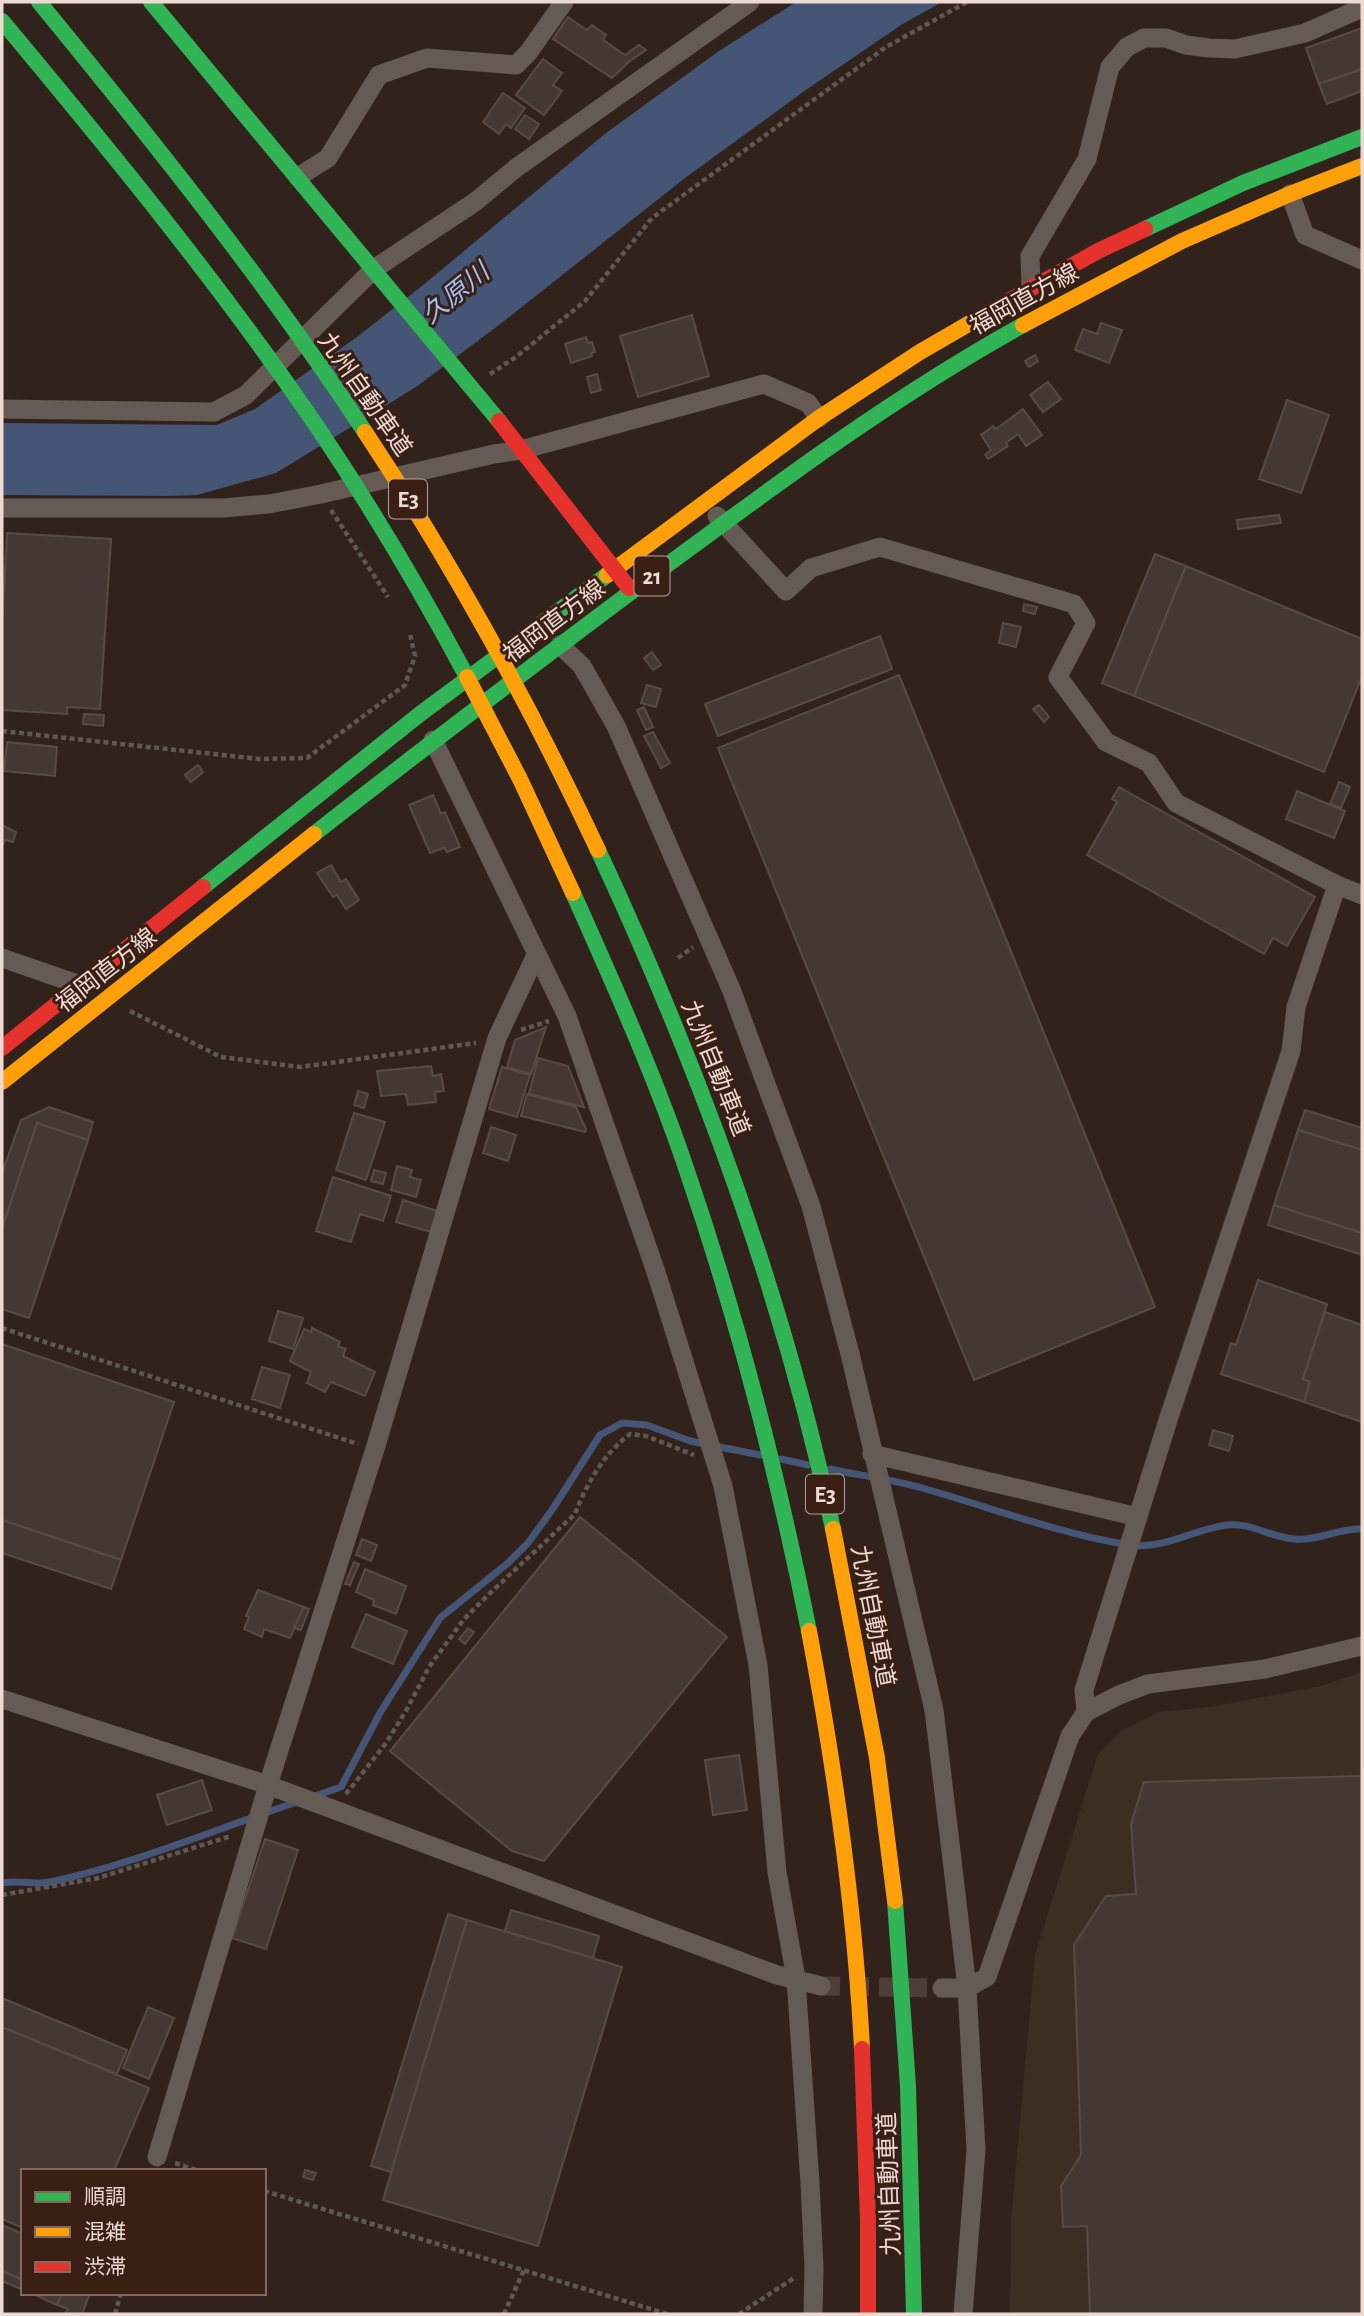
<svg xmlns="http://www.w3.org/2000/svg" width="1364" height="2316" font-family="'Alegreya Sans','Noto Sans JP',sans-serif">
<style>
.industrial{fill:#3d2e23}
.water{fill:#445575}
.lines{fill:none;stroke-linecap:round;stroke-linejoin:round}
.stream{stroke:#445575;stroke-width:7}
.building{fill:#453832;stroke:#574b44;stroke-width:2}
.street-tunnel{stroke:#4e3e37;stroke-width:19;stroke-dasharray:19 10;stroke-linecap:butt}
.path{stroke:#625853;stroke-width:4.5;stroke-dasharray:5 3.5;stroke-linecap:butt}
.street{stroke:#665a55;stroke-width:19}
.fast{stroke:#30b455;stroke-width:16}
.slow{stroke:#ff9f0a;stroke-width:16}
.jam{stroke:#e5322d;stroke-width:16}
.labels{text-anchor:middle;stroke-width:6;stroke-linejoin:round;paint-order:stroke}
.shield{fill:#3a1f14;stroke:#b7a29a;stroke-width:2}
.shield-label{font-size:23px;font-weight:bold;fill:#eddad3}
.street-label{font-size:24px;fill:#eddad3;stroke:#3a1f14}
.water-label{font-size:26px;font-style:italic;fill:#9ec1fc;stroke:#3a1f14}
</style>
<rect width="100%" height="100%" fill="#32221c"/>
<polygon class="industrial" points="1362,1672 1362,2314 1010,2314 1011,2221 1035,1955 1098,1754 1121,1731 1159,1712 1210,1707 1321,1686"/>
<polygon class="water" points="796,2 942,2 901,25 803,92 685,178 499,325 416,387 276,473 197,495 169,496 2,495 2,423 217,425 255,409 357,337 422,286 606,133 719,51"/>
<g class="lines">
<g class="stream">
<polyline points="781,1459 808,1465"/>
<path d="M830,1469C862,1476 897,1480 929,1490C995,1509 1061,1534 1129,1545C1163,1550 1194,1529 1227,1525C1250,1522 1272,1538 1295,1539C1318,1541 1339,1528 1362,1529"/>
<polyline points="312,1797 341,1787 381,1711 440,1618 508,1563 528,1543 552,1510 600,1435 622,1423 647,1425 690,1441 760,1455"/>
<path d="M2,1883C18,1880 35,1885 50,1882C135,1864 216,1829 297,1802"/>
</g>
</g>
<g class="building">
<polygon points="568,17 587,30 592,25 606,35 603,40 625,55 639,45 646,50 630,61 612,78 553,39"/>
<polygon points="1362,28 1362,69 1319,84 1306,48"/>
<polygon points="543,59 562,73 553,85 562,91 544,115 516,95"/>
<polygon points="1362,69 1362,91 1327,104 1319,84"/>
<polygon points="503,93 525,108 511,128 506,124 499,134 483,122"/>
<polygon points="525,115 539,124 529,139 515,129"/>
<polygon points="692,315 709,376 638,397 620,336"/>
<polygon points="1101,323 1122,330 1109,363 1075,350 1083,329 1097,334"/>
<polygon points="586,337 588,343 592,342 595,352 591,353 592,356 571,363 565,344"/>
<polygon points="1035,355 1038,361 1029,367 1025,361"/>
<polygon points="597,374 601,390 591,393 587,377"/>
<polygon points="1048,382 1061,399 1043,412 1030,395"/>
<polygon points="1287,400 1329,415 1301,493 1259,479"/>
<polygon points="1023,409 1042,435 1026,446 1018,434 1006,443 1008,446 988,459 985,455 991,450 981,435 993,426 996,429"/>
<polygon points="1279,515 1281,523 1238,529 1237,520"/>
<polygon points="7,533 111,539 100,709 67,707 67,714 2,710 2,626"/>
<polygon points="1155,554 1186,566 1134,696 1102,683"/>
<polygon points="1186,566 1362,639 1362,676 1324,772 1134,696"/>
<polygon points="1024,604 1037,607 1035,614 1023,611"/>
<polygon points="1003,623 1021,627 1016,647 999,643"/>
<polygon points="880,636 892,669 718,736 705,704"/>
<polygon points="652,652 661,665 653,670 644,658"/>
<polygon points="899,675 1155,1307 974,1380 718,748"/>
<polygon points="647,685 661,689 656,707 641,703"/>
<polygon points="1039,705 1049,717 1044,722 1033,709"/>
<polygon points="644,707 653,727 646,730 637,710"/>
<polygon points="84,714 104,715 103,726 83,724"/>
<polygon points="653,732 670,763 661,768 644,736"/>
<polygon points="7,742 57,747 55,776 4,771"/>
<polygon points="198,765 203,772 191,782 185,775"/>
<polygon points="1339,782 1350,787 1341,808 1330,804"/>
<polygon points="1119,787 1315,897 1287,946 1273,938 1264,954 1087,855 1117,802 1112,799"/>
<polygon points="1297,791 1345,811 1334,838 1286,819"/>
<polygon points="433,795 441,814 445,812 460,847 447,852 444,848 430,853 409,805"/>
<polygon points="2,825 16,832 13,842 5,840 3,844 2,843"/>
<polygon points="331,865 341,882 346,879 359,900 346,909 337,895 333,897 317,873"/>
<polygon points="546,1027 531,1074 507,1067 515,1040"/>
<polygon points="538,1058 568,1066 584,1107 529,1094"/>
<polygon points="431,1066 433,1076 441,1074 444,1091 435,1092 436,1102 408,1105 406,1094 381,1096 377,1071"/>
<polygon points="502,1067 530,1075 517,1117 489,1109"/>
<polygon points="358,1091 368,1094 364,1108 354,1105"/>
<polygon points="527,1094 576,1107 586,1129 585,1132 521,1116"/>
<polygon points="49,1107 93,1122 88,1140 37,1123 2,1229 2,1173 21,1120"/>
<polygon points="1305,1110 1362,1128 1362,1150 1298,1130"/>
<polygon points="354,1113 385,1122 366,1180 336,1170"/>
<polygon points="37,1123 88,1140 29,1318 2,1309 2,1229"/>
<polygon points="491,1127 516,1135 508,1161 483,1153"/>
<polygon points="1298,1130 1362,1150 1362,1233 1274,1205"/>
<polygon points="397,1166 412,1170 410,1177 421,1180 416,1197 391,1190"/>
<polygon points="374,1170 386,1173 383,1184 371,1181"/>
<polygon points="333,1177 391,1196 383,1221 360,1214 351,1242 316,1231"/>
<polygon points="403,1200 437,1211 431,1232 396,1222"/>
<polygon points="1274,1205 1362,1233 1362,1255 1268,1225"/>
<polygon points="1258,1280 1327,1304 1303,1379 1310,1382 1304,1402 1221,1374 1231,1343 1236,1345"/>
<polygon points="278,1311 303,1318 293,1349 269,1341"/>
<polygon points="1325,1312 1362,1325 1362,1422 1304,1402 1310,1382 1303,1379"/>
<polygon points="312,1328 340,1342 338,1346 346,1349 343,1356 375,1372 365,1396 331,1382 325,1392 307,1383 311,1372 290,1361 304,1329 311,1332"/>
<polygon points="2,1344 174,1402 121,1560 2,1520"/>
<polygon points="262,1367 290,1375 280,1408 252,1399"/>
<polygon points="1213,1430 1233,1436 1229,1451 1209,1445"/>
<polygon points="580,1517 727,1637 544,1861 512,1851 390,1751"/>
<polygon points="2,1520 121,1560 111,1589 2,1553"/>
<polygon points="362,1539 377,1545 371,1561 356,1555"/>
<polygon points="354,1562 359,1564 350,1585 345,1584"/>
<polygon points="365,1569 406,1586 396,1614 373,1605 374,1600 356,1592"/>
<polygon points="258,1590 304,1607 290,1638 264,1629 262,1637 244,1629 249,1617 246,1616"/>
<polygon points="304,1607 309,1609 301,1630 294,1628"/>
<polygon points="366,1614 407,1631 393,1664 352,1647"/>
<polygon points="468,1628 474,1632 465,1644 459,1639"/>
<polygon points="739,1755 747,1810 713,1815 705,1760"/>
<polygon points="1362,1776 1362,2314 1090,2314 1087,2226 1063,2227 1061,2186 1081,2155 1074,1945 1106,1896 1136,1894 1131,1824 1144,1782"/>
<polygon points="202,1780 212,1810 167,1825 157,1795"/>
<polygon points="265,1839 298,1850 266,1949 232,1938"/>
<polygon points="511,1910 599,1936 593,1958 505,1931"/>
<polygon points="448,1914 467,1920 391,2172 371,2166"/>
<polygon points="467,1920 622,1967 538,2246 383,2200"/>
<polygon points="2,1998 127,2050 117,2074 2,2027"/>
<polygon points="148,2007 174,2018 149,2079 123,2068"/>
<polygon points="2,2027 149,2088 114,2171 23,2171 23,2228 2,2219"/>
<polygon points="305,2170 316,2173 313,2180 303,2177"/>
<polygon points="2,2225 23,2234 23,2280 2,2271"/>
<polygon points="2,2271 23,2280 23,2290 2,2281"/>
<polygon points="31,2293 55,2293 61,2296 57,2305"/>
<polygon points="55,2293 90,2293 82,2314 65,2314 68,2309 57,2305 61,2296"/>
</g>
<g class="lines">
<polyline class="street-tunnel" points="821,1986 942,1988"/>
<g class="path">
<polyline points="490,374 516,357 585,301 652,218 886,47 967,2"/>
<polyline points="331,510 388,597"/>
<polyline points="2,731 259,759 307,758 405,685 415,656 410,634"/>
<polyline points="678,958 693,947"/>
<polyline points="130,1011 221,1057 300,1067 476,1043"/>
<polyline points="521,1030 549,1021"/>
<polyline points="2,1328 358,1444"/>
<path d="M346,1794L386,1743L407,1709L429,1667L464,1619L488,1595L575,1514C586,1485 604,1453 630,1434L646,1436L694,1455"/>
<polyline points="2,1895 98,1878 231,1836"/>
<polyline points="175,2163 199,2171"/>
<polyline points="264,2191 667,2314"/>
<polyline points="115,2314 121,2293"/>
<polyline points="504,2314 524,2270"/>
<polyline points="739,2314 794,2278"/>
</g>
<g class="street">
<polyline points="298,177 328,158 379,75 427,58 516,65 528,53 564,2"/>
<polyline points="1290,194 1305,235 1362,260"/>
<polyline points="1031,287 1030,256 1087,159 1110,67 1127,47 1144,38 1166,38 1186,45 1209,48 1235,49 1305,33 1362,8"/>
<polyline points="2,409 214,412 246,395 374,269 475,202 516,168 750,2"/>
<polyline points="2,508 223,508 269,504 321,494 494,454 521,450 764,384 808,403 819,418"/>
<polyline points="717,516 786,591 811,568 880,547 1074,604 1086,623 1058,677 1106,742 1149,763 1176,803 1337,885 1296,1007 1291,1051 1169,1417 1084,1690 1086,1712"/>
<polyline points="560,645 582,666 616,726 731,989 811,1206 850,1354 934,1710 951,1851 967,1988 976,2150 963,2314"/>
<polyline points="433,740 567,1016 655,1269 723,1486 758,1665 777,1872 796,1979 810,2183 814,2268 813,2314"/>
<polyline points="1337,885 1362,895"/>
<polyline points="2,958 80,985"/>
<polyline points="872,1454 1138,1517"/>
<polyline points="2,1699 268,1785 777,1975 821,1986"/>
<polyline points="942,1988 967,1988 987,1977 1070,1736 1086,1712 1119,1695 1148,1684 1265,1669 1362,1646"/>
<polyline points="157,2157 268,1785 375,1449 497,1038 536,955"/>
</g>
<g class="fast">
<path d="M39,2C153,141 266,282 365,432"/>
<polyline points="151,2 499,421"/>
<path d="M2,21C113,154 223,288 320,431C373,510 422,593 467,677"/>
<polyline points="1145,229 1243,183 1362,137"/>
<path d="M314,834C426,746 540,660 655,574C774,486 893,397 1023,325"/>
<path d="M598,850C699,1067 783,1293 833,1529"/>
<polyline points="203,887 420,714 607,575"/>
<path d="M573,893C614,985 656,1078 688,1174C739,1323 778,1476 809,1631"/>
<polyline points="895,1901 908,2086 914,2314"/>
</g>
<g class="slow">
<polyline points="1023,325 1182,241 1290,194 1362,166"/>
<path d="M365,432C453,565 530,705 598,850"/>
<polyline points="607,575 819,418 920,352 989,312"/>
<polyline points="467,677 520,779 573,893"/>
<polyline points="2,1082 314,834"/>
<polyline points="833,1529 877,1758 895,1901"/>
<path d="M809,1631C835,1769 855,1908 862,2049"/>
</g>
<g class="jam">
<polyline points="989,312 1098,251 1145,229"/>
<polyline points="499,421 629,588"/>
<polyline points="2,1048 203,887"/>
<polyline points="862,2049 868,2220 868,2314"/>
</g>
</g>
<g class="labels">
<g class="shield">
<rect x="389" y="479.5" width="38" height="39" rx="5"/>
<rect x="634.5" y="556.5" width="35" height="39" rx="5"/>
<rect x="806" y="1474.5" width="38" height="39" rx="5"/>
</g>
<g class="shield-label">
<text x="408" y="507">E3</text>
<text x="652" y="584">21</text>
<text x="825" y="1502">E3</text>
</g>
<g class="street-label">
<text transform="translate(1024 299) rotate(-29)" y="8">福岡直方線</text>
<text transform="translate(365 394) rotate(55)" y="8">九州自動車道</text>
<text transform="translate(554 621) rotate(-37)" y="8">福岡直方線</text>
<text transform="translate(106 970) rotate(-38)" y="8">福岡直方線</text>
<text transform="translate(716 1068) rotate(68)" y="8">九州自動車道</text>
<text transform="translate(873 1616) rotate(79)" y="8">九州自動車道</text>
<text transform="translate(889 2184) rotate(-92)" y="8">九州自動車道</text>
</g>
<g class="water-label">
<text transform="translate(455 293) rotate(-39)" y="9">久原川</text>
</g>
</g>
<rect width="1364" height="2316" fill="none" stroke="#eddad3" stroke-width="7"/>
<rect x="21" y="2169" width="245" height="126" fill="#3a1f14" stroke="#826a60" stroke-width="2"/>
<rect x="35" y="2192" width="35" height="10" fill="#30b455" stroke="#826a60" stroke-width="2"/>
<text x="84" y="2204" font-size="21" fill="#eddad3">順調</text>
<rect x="35" y="2227" width="35" height="10" fill="#ff9f0a" stroke="#826a60" stroke-width="2"/>
<text x="84" y="2239" font-size="21" fill="#eddad3">混雑</text>
<rect x="35" y="2262" width="35" height="10" fill="#e5322d" stroke="#826a60" stroke-width="2"/>
<text x="84" y="2274" font-size="21" fill="#eddad3">渋滞</text>
</svg>
